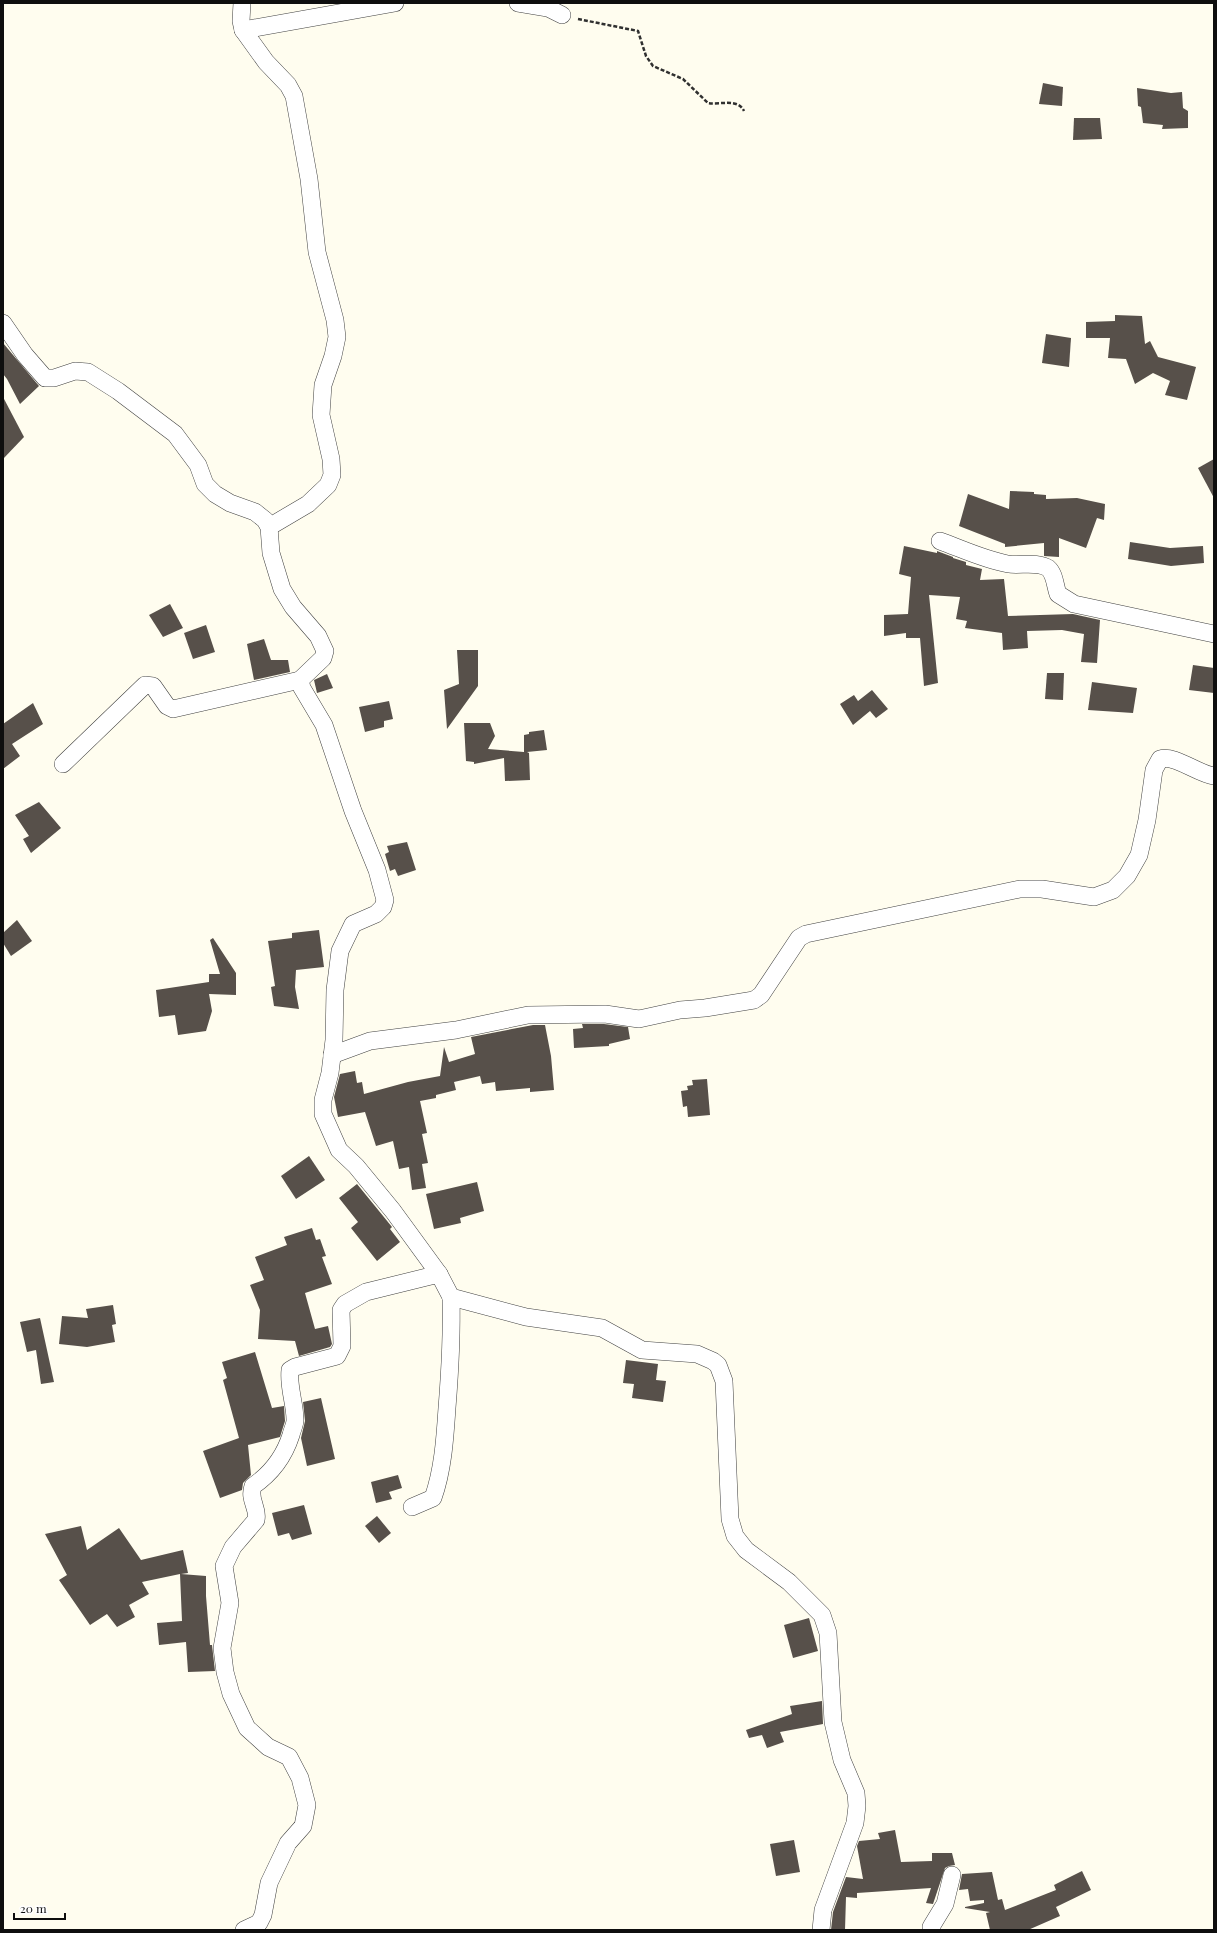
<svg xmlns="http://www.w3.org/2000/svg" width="1217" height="1933" font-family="'Playfair Display',serif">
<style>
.building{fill:#57504a}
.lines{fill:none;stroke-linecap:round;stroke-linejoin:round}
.minor-casing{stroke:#414141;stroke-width:18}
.path{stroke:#303030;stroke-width:2.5;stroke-dasharray:4 2;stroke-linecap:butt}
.minor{stroke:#fff;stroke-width:17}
</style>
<rect width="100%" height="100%" fill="#fffdef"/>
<g class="building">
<polygon points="1043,83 1063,87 1062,106 1039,104"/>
<polygon points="1137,88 1171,93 1182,92 1183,108 1188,111 1188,128 1162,129 1163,125 1143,123 1141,107 1138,106"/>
<polygon points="1074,118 1100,118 1102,139 1073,140"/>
<polygon points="1115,315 1142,316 1145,344 1150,341 1158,357 1196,367 1187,400 1165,395 1170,381 1153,373 1135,384 1126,359 1108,358 1110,338 1086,338 1086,322 1115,321"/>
<polygon points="1046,334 1071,338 1069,367 1042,363"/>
<polygon points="3,343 39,386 20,404 7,379 3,374"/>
<polygon points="3,397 24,437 3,459"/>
<polygon points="1214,459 1214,498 1198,468"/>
<polygon points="1010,491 1034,492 1034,494 1046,495 1046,499 1077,498 1105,504 1104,520 1097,518 1086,548 1059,538 1059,557 1044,556 1044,543 1005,547 1005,544 959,526 968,494 1009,509"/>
<polygon points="1130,542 1170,548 1203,546 1204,563 1171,566 1128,559"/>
<polygon points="904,546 937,553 937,551 953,557 953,558 966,562 966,565 982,569 980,580 1004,579 1008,616 1073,614 1100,620 1097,663 1081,662 1084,634 1062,630 1027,631 1028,648 1003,650 1002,633 965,628 967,621 956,619 960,597 929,595 938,683 924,686 920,638 906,638 906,633 884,636 884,615 908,614 911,577 899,574"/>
<polygon points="170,604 183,628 163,637 149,615"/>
<polygon points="206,625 215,652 193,659 184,633"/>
<polygon points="264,639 271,660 288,660 290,672 254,680 247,644"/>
<polygon points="457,650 478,650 478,686 447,729 444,690 459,684"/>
<polygon points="1193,665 1214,668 1214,693 1189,690"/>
<polygon points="1047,673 1064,673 1063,700 1045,699"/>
<polygon points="327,674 333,688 317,693 314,680"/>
<polygon points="1092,682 1137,688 1133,713 1088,710"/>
<polygon points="872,690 888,709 876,718 870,711 853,725 840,704 854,695 858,701"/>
<polygon points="389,701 393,719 384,721 384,727 365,732 359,707"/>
<polygon points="33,703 43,724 12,744 20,756 3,769 3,724"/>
<polygon points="464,723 490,723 495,736 488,749 524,752 524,735 529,734 529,732 544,730 547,750 527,752 529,753 530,780 505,781 504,758 474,764 474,762 466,761"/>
<polygon points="39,802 61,828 31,853 23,839 29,836 15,815"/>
<polygon points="407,842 416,870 398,876 395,869 390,871 385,854 389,852 387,846"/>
<polygon points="17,920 32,941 11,956 3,943 3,933"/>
<polygon points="319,930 324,967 296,970 295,987 299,1009 274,1006 271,987 275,986 268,941 292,938 292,933"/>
<polygon points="213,938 236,973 236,995 209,994 212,1011 206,1031 178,1035 175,1015 159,1017 156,990 209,982 209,974 220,974 210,940"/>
<polygon points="582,1024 604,1024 628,1027 630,1039 609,1044 609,1046 574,1048 573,1029 583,1028"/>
<polygon points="533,1025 545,1025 551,1056 554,1090 530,1092 530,1088 496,1091 495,1082 482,1084 480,1076 454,1082 456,1090 436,1095 436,1098 420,1101 427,1133 422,1134 428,1163 422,1164 426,1188 412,1190 409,1167 399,1169 393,1141 376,1146 365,1112 338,1117 334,1097 340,1074 355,1071 357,1083 362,1082 364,1094 408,1082 440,1076 444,1047 449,1062 475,1054 471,1037"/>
<polygon points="707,1079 710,1115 688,1117 687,1106 683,1107 681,1091 688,1090 687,1086 693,1085 692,1080"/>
<polygon points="309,1156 325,1180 296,1199 281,1176"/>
<polygon points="477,1182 484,1211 460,1218 461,1223 434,1229 426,1194"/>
<polygon points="357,1184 392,1227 390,1229 400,1242 377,1261 351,1228 358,1222 339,1198"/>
<polygon points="312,1228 316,1240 320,1239 326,1256 322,1257 332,1284 305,1293 315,1329 328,1326 332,1344 330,1347 299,1356 295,1341 258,1339 260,1310 250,1285 264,1280 255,1257 287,1245 284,1237"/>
<polygon points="113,1305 116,1324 112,1325 115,1342 87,1347 59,1344 62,1316 88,1318 86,1309"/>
<polygon points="40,1318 54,1382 41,1384 36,1350 27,1352 20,1322"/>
<polygon points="255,1352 272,1408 284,1406 285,1421 280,1437 248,1445 251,1475 243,1483 242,1490 220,1498 203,1451 239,1438 223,1380 227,1378 222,1362"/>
<polygon points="626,1360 658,1364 656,1380 666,1381 663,1402 632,1398 634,1384 623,1383"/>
<polygon points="321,1398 335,1459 307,1466 301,1438 305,1421 303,1402"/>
<polygon points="398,1475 402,1488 389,1492 392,1499 376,1503 371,1482"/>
<polygon points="304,1505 312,1534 292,1540 289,1533 278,1536 272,1513"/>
<polygon points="377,1516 391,1533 379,1543 365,1526"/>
<polygon points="81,1526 87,1550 119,1528 141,1560 183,1550 188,1573 181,1574 206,1576 206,1596 210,1645 212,1645 215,1671 188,1672 186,1642 159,1645 157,1623 182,1621 180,1574 142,1582 149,1594 129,1605 135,1617 117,1627 107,1614 90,1625 59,1580 67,1575 45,1534"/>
<polygon points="809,1618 818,1651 793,1658 784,1625"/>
<polygon points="822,1701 823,1724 780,1732 784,1742 767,1748 762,1735 749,1738 746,1730 792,1714 790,1706"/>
<polygon points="895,1830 901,1862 932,1861 932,1853 952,1853 955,1865 949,1866 945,1868 933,1904 926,1903 931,1888 857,1893 857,1898 846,1897 845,1930 831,1930 833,1912 846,1877 863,1879 857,1846 859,1841 880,1839 878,1833"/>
<polygon points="794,1840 800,1872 776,1876 770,1844"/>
<polygon points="1082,1871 1091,1890 1056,1907 1060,1916 1028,1930 990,1930 986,1913 990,1912 965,1908 965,1907 984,1903 984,1900 970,1901 968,1889 959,1890 962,1874 992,1872 998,1900 1002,1899 1005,1910 1056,1890 1054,1885"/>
</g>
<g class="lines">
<defs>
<g id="minor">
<polyline points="242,3 241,21 243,30 266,62 288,85 294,96 309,179 317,252 335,320 337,337 333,356 323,385 321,415 331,459 332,475 328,485 308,504 269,527"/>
<polyline points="518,3 548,8 562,15"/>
<polyline points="243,30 395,3"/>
<polyline points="3,323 25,355 45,378 54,378 75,371 88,372 118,391 175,434 198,465 205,484 215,494 230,503 255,512 265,520 269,527 271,553 282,589 293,607 318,636 325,651 323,658 300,680 302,688 324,725 353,811 377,870 385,900 383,907 376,914 353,924 340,951 335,990 334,1040 330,1073 323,1100 323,1114 339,1150 356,1166 393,1211 439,1274"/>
<path d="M940,541C962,549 985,560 1008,564C1020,566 1037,561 1048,568C1055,574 1055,586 1058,594L1074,604L1214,634"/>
<polyline points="63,764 145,685 153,686 167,706 173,709 300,680"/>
<path d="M332,1055L370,1041L456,1030L528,1015L605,1014L639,1019L680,1010L705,1008L754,1000L761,995L799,938L806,934L1020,889H1042L1094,897L1113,890L1127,876L1139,855L1147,820L1154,770L1160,759C1174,754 1198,774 1214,776"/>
<path d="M412,1507L433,1498C443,1470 445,1438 447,1408C450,1371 452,1334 451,1297"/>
<path d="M244,1930L259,1923L263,1915L269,1883L288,1843L303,1826L307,1805L300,1778L289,1757L268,1747L247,1728L231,1694L225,1672L222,1648L230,1603L224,1566L233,1547L256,1520C259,1508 248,1500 253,1486C272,1473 284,1457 291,1435C292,1430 295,1425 295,1420C295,1403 288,1387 290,1370L295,1367L337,1356L342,1346L341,1310L345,1304L366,1292L439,1274L451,1297L526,1317L602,1328L642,1350L697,1354L713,1361L718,1365L724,1381L730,1519L735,1536L746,1550L789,1582L822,1615L828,1633L833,1722L842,1760L856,1793L857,1806L855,1823L823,1910L821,1930"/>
<polyline points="932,1930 931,1927 945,1904 952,1875"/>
</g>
</defs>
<use href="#minor" class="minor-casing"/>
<path class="path" d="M578,19L638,31L646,56L653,66L683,79L708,103C720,105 738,98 744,111"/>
<use href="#minor" class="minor"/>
</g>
<rect width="1217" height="1933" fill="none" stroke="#0e0e0e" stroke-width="8"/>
<path d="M14 1913v6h51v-6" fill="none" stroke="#0e0e0e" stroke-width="2"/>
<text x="20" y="1913" font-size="12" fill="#0e0e0e" stroke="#ffffff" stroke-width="3" paint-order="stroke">20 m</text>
</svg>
